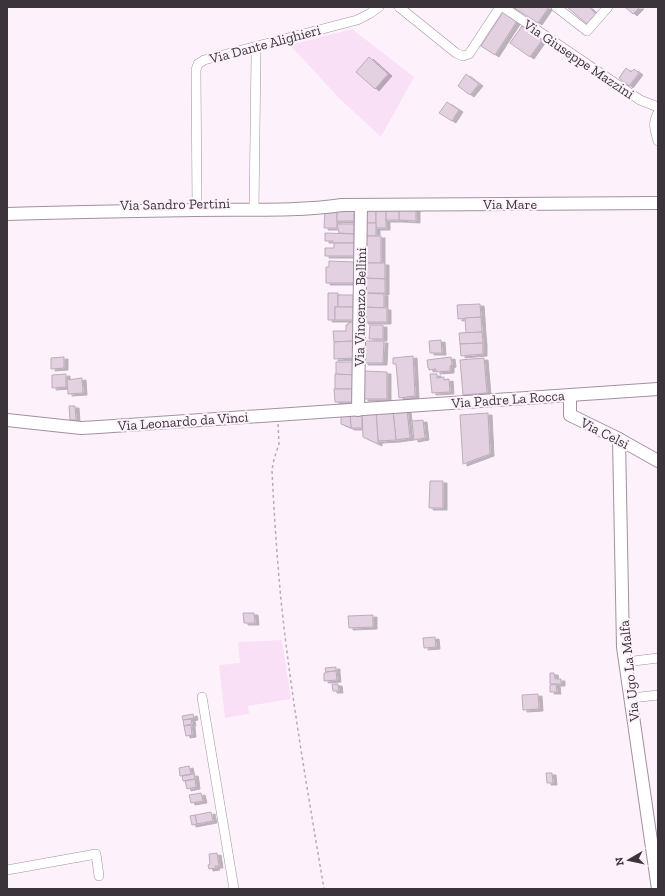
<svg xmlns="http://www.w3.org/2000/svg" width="665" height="896" font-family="'Zilla Slab',serif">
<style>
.built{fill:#f9e0f6}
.building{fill:#e3d0e1;stroke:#beabbb;filter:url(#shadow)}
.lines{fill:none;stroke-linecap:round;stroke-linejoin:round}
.street-casing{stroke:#a290a0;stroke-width:10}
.secondary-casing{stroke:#a290a0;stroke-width:14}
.path{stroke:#b6acb5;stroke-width:1.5;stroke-dasharray:3 3;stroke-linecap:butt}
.street{stroke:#fff;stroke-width:9}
.secondary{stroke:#fff;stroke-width:12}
.labels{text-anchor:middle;stroke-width:4;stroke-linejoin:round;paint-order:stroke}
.street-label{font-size:14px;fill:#3b343a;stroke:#fdf2fc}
</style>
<defs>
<filter id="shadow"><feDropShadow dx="4" dy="2" stdDeviation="0" flood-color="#0004"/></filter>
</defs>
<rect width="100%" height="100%" fill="#fdf2fc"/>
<g class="built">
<polygon points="352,29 414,77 381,137 339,98 290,45"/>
<polygon points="282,640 291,699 248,706 249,714 225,718 219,665 240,663 238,642"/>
</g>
<g class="building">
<polygon points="513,7 549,7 538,23"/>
<polygon points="567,7 589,7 596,14 587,24"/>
<polygon points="625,7 640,7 633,14"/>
<polygon points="503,12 517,21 495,55 481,46"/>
<polygon points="522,26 542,40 530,57 510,43"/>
<polygon points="369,57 388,74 375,89 356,72"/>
<polygon points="626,68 631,72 634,69 639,73 629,86 619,78"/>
<polygon points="466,74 479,84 470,95 458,86"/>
<polygon points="447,102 459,110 452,121 439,113"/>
<polygon points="365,206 376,207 376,223 365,223"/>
<polygon points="399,206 416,207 416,221 399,220"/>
<rect x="376" y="207" width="10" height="21"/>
<rect x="386" y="207" width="13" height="13"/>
<polygon points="325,209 337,209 337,228 324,228"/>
<rect x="337" y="209" width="17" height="12"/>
<rect x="365" y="223" width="11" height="13"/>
<polygon points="337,224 354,224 354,234 339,233"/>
<polygon points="325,233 354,234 354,243 333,243 333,241 325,241"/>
<rect x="365" y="236" width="16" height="27"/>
<polygon points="334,243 354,243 354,256 325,256 325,248 334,248"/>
<polygon points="329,261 354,262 354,283 326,283 326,267 329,267"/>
<polygon points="365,263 385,263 385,279 364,278"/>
<polygon points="364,278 385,279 385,293 364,293"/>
<polygon points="328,293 338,293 338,307 335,307 335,320 328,320"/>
<polygon points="364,293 384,294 384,308 364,307"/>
<rect x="338" y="295" width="15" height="12"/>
<polygon points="480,304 481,317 458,319 457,305"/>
<rect x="335" y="307" width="18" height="13"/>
<polygon points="364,307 387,308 387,322 364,322"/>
<polygon points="481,317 482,332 466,333 465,318"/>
<polygon points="353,322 354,341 334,342 333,331 346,331 346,325 348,325 348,323"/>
<polygon points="370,325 383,325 383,339 369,339"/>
<polygon points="482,332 483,343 460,344 459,333"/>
<polygon points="441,340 442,353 430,353 429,341"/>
<polygon points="353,341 354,358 334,359 334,342"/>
<polygon points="364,341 384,341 383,363 364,363"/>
<polygon points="483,343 483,354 461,356 460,344"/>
<polygon points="413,356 415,396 399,398 396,364 393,364 393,358"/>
<polygon points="64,357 64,368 51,369 51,358"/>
<polygon points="451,357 452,365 450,366 450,371 436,372 436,369 429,370 429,368 428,368 427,360"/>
<polygon points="484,358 487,393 463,395 460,360"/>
<polygon points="336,362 354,362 354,375 336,374"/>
<polygon points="364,371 387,372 387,399 364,399"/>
<polygon points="66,374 66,387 52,388 52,375"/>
<polygon points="335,374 354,375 354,389 335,389"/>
<polygon points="430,374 437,374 437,378 444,377 444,380 449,379 450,392 432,393"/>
<polygon points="82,378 83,393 68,394 67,380"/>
<polygon points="334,389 354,389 354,402 335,402"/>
<polygon points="69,406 75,406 76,420 70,420"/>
<polygon points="407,410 410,438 396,440 393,411"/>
<polygon points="393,411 396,440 378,441 376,412"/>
<polygon points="376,412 378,441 378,444 363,437 362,413"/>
<polygon points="362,413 362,428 351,428 350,414"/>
<polygon points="488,413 490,454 463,464 460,415"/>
<polygon points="341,414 350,414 351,428 341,424"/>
<polygon points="423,420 425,438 414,440 412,421"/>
<polygon points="430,481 443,481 443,508 429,508"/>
<polygon points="243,613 254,613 255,623 244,623"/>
<polygon points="373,615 373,627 349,628 348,616"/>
<polygon points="435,637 436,647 424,648 423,638"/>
<polygon points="336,667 336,671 326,672 325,668"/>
<polygon points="336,671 337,680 324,681 324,673 326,673 326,672"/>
<polygon points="550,673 554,673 555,679 561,679 561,684 550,684"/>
<polygon points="332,684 338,684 339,691 333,691"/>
<polygon points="556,684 557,692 550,692 550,685"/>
<polygon points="538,694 539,709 523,710 522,695"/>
<polygon points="193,714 194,718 183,720 182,716"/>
<polygon points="191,719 192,724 184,726 183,720"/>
<polygon points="191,725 192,735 186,736 184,726"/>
<polygon points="189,766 191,774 180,776 179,768"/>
<polygon points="546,773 552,773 553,783 547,783"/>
<polygon points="194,774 195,779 183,781 182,776"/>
<polygon points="195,779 196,787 187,789 185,781"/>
<polygon points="201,793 203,801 191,803 189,795"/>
<polygon points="211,812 213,821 197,824 195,815"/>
<polygon points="195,815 197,824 192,825 190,816"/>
<polygon points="217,853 219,866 215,866 216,868 209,869 208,865 210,864 209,854"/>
</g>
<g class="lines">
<defs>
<g id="street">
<polyline points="399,7 456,53 463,56 469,54 500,7"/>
<polyline points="503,7 640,100 658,107"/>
<polyline points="556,7 587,31 608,7"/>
<polyline points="254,47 256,54 254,210"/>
<path d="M658,113C652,123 655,130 658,141"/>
<polyline points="197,210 196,70 198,64 204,60 357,20 369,14 379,7"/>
<polyline points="626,662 658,658"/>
<polyline points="202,697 234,889"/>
<polyline points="632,698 658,695"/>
<polyline points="7,870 96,854 99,876"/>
</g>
<g id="secondary">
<path d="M7,214C70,212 133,211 196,210C245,209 294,212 342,205L658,203"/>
<polyline points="570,395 570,415 619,439 658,461"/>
<polyline points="358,410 361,205"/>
<polyline points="7,420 81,428 99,427 658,389"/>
<polyline points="619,439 623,647 658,889"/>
</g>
</defs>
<use href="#street" class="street-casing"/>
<use href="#secondary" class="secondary-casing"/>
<path class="path" d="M278,424L279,444L274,459L272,470C274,513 277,557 281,600C291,697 308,793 324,889"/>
<use href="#street" class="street"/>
<use href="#secondary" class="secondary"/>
</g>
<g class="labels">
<g class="street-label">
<text transform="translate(265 44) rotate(-15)" y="5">Via Dante Alighieri</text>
<text transform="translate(579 59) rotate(34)" y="5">Via Giuseppe Mazzini</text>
<text transform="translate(175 204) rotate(-1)" y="5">Via Sandro Pertini</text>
<text x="510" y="209">Via Mare</text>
<text transform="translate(360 307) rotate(-89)" y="5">Via Vincenzo Bellini</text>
<text transform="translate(508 399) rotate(-4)" y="5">Via Padre La Rocca</text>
<text transform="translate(183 421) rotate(-4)" y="5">Via Leonardo da Vinci</text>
<text transform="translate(605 433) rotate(27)" y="5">Via Celsi</text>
<text transform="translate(629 671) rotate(-96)" y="5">Via Ugo La Malfa</text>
</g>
</g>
<rect width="665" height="896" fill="none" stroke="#3b343a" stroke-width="16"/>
<g transform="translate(629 860) rotate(261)" stroke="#fdf2fc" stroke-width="3" paint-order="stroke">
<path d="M0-3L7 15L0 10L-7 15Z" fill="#3b343a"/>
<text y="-6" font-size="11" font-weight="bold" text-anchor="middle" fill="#3b343a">N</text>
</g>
</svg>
